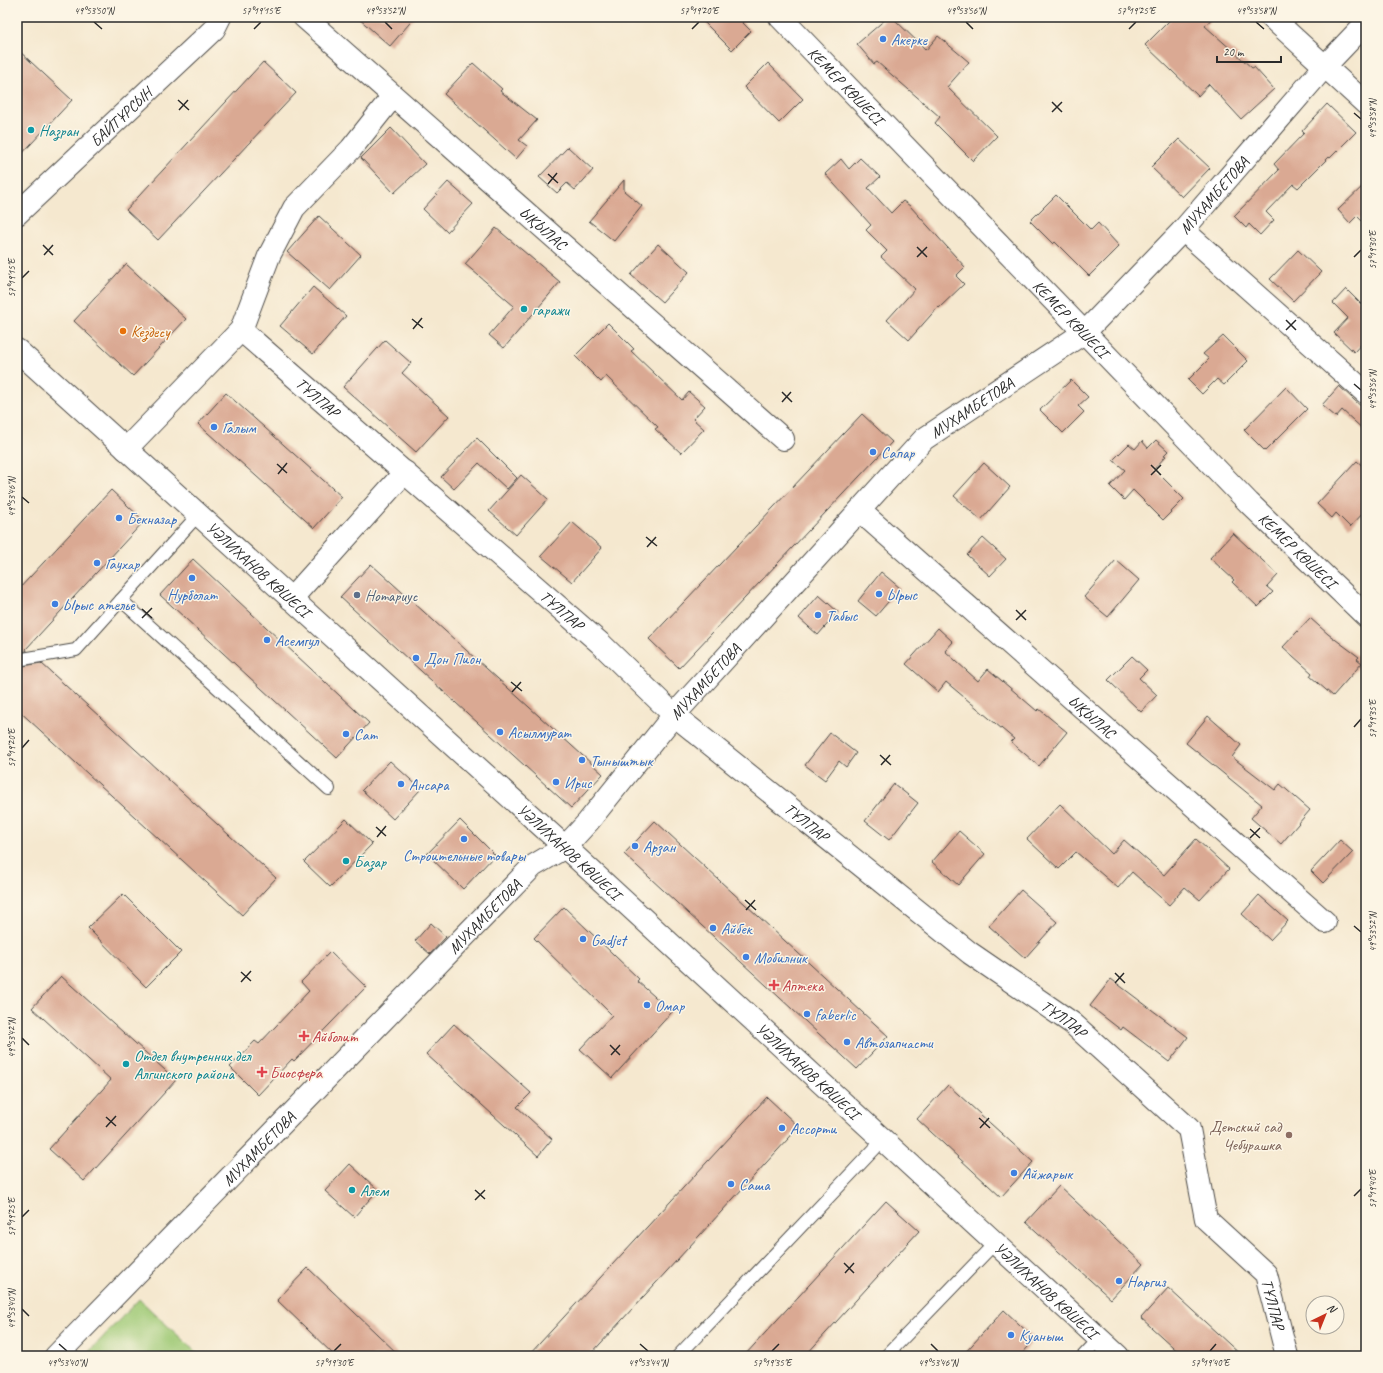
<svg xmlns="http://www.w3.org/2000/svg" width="1383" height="1373" font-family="Caveat,sans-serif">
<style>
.park{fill:#9ec975;stroke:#647a50}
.building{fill:#daa993}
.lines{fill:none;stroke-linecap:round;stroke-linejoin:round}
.lane-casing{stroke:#494744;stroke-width:14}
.street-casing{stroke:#494744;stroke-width:24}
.secondary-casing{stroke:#494744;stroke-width:24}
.lane{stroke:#fff;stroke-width:12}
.street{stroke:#fff;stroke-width:22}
.secondary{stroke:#fff;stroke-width:22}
.ticks{fill:none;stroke:#2b2b2b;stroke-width:1.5}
.shop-dot{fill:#3f7fe0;stroke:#fcf5e5;stroke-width:1.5}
.culture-dot{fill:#0f9aa8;stroke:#fcf5e5;stroke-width:1.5}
.food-dot{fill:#e8710a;stroke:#fcf5e5;stroke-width:1.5}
.service-dot{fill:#5c6f8a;stroke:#fcf5e5;stroke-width:1.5}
.health-dot{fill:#e0444e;stroke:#fcf5e5;stroke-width:1.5}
.education-dot{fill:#8d6e63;stroke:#fcf5e5;stroke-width:1.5}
.labels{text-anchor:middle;stroke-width:3;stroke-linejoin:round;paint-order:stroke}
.shop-label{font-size:16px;fill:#366cbe;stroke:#fcf5e5;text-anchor:start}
.street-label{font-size:16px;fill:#2b2b2b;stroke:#fcf5e5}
.culture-label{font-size:16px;fill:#0d838f;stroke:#fcf5e5;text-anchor:start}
.food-label{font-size:16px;fill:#c56008;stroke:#fcf5e5;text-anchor:start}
.service-label{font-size:16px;fill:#4e5e75;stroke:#fcf5e5;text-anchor:start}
.health-label{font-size:16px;fill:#be3a42;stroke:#fcf5e5;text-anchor:start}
.education-label{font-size:16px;fill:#785e54;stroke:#fcf5e5;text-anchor:end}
.neatline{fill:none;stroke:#2b2b2b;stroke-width:1.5}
.ticks-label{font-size:10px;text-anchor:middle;fill:#2b2b2b}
</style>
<rect width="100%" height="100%" fill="#fcf5e5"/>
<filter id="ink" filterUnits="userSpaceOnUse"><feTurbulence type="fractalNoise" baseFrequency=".025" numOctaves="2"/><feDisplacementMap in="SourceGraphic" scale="8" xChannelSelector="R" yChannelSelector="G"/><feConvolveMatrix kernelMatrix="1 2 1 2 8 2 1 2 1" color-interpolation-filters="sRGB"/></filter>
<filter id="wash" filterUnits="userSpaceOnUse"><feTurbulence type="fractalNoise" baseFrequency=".012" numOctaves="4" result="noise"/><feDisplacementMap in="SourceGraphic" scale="16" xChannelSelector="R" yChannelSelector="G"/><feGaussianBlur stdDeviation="0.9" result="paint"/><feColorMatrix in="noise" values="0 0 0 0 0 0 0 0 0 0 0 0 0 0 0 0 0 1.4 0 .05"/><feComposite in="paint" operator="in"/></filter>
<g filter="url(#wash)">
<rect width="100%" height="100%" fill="#f5e8cf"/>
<polygon class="park" points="139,1299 200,1356 85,1356"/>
<g id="blocks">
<g class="building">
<polygon points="357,17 415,17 390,46"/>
<polygon points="699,17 737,17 751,31 732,50"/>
<polygon points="888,17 892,17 926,50 938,36 969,62 947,87 997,136 973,161 935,123 940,117 877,62 874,64 857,44"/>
<polygon points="1173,17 1213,17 1205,26 1252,68 1254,67 1274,89 1241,119 1209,84 1198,96 1145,45"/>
<polygon points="17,49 72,100 17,159"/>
<polygon points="263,62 296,93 158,240 126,210"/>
<polygon points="473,63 502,89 500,91 537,120 519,140 527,146 516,159 444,94"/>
<polygon points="768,63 803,99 779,123 744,87"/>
<polygon points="1327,104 1356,132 1330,158 1329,157 1298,188 1293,184 1266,212 1274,220 1260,235 1249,224 1246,228 1234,216 1279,170 1274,164 1304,133 1302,131"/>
<polygon points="391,128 425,164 394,193 361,158"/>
<polygon points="1179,139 1210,168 1182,197 1151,167"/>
<polygon points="568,147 593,170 575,190 567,183 557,193 539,177"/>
<polygon points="860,158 880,177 868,188 891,213 903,201 910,206 965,267 956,276 964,284 939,308 938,307 909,340 887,320 915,289 881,257 887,251 866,230 871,225 825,174 841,159 849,169"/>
<polygon points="624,180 624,191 642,206 614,241 589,221"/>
<polygon points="448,182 473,204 447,232 423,209"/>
<polygon points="1366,183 1366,225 1357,216 1350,223 1338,210"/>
<polygon points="1056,195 1091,230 1098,223 1119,246 1089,276 1055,242 1053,244 1030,221"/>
<polygon points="319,216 361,255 330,290 287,252"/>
<polygon points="496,228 560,282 504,348 489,335 514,306 465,264"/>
<polygon points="658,244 689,272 662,302 631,275"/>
<polygon points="1298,250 1321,272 1293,301 1270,279"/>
<polygon points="126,264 186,319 133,376 74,321"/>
<polygon points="313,287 346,316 313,354 280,326"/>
<polygon points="1346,289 1361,304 1366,299 1366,339 1354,352 1334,333 1348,318 1333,303"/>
<polygon points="608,323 634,349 631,351 682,400 689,392 705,406 693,419 704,429 681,453 655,429 658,427 606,376 601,382 575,356"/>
<polygon points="1223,336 1248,361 1224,385 1217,379 1202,394 1188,380 1209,359 1203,354"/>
<polygon points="385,340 411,363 402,373 449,416 416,452 343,387"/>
<polygon points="1071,380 1088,397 1078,406 1084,412 1063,433 1040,410"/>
<polygon points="1339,386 1366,411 1366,432 1342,410 1336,417 1322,405"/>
<polygon points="1286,387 1307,409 1265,451 1244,430"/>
<polygon points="226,393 342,497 314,528 198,424"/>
<polygon points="862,414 892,442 679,668 649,639"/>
<polygon points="477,438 517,478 507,489 479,463 454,489 441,477"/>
<polygon points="1156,440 1168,451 1164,455 1166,456 1154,469 1184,499 1163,520 1133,490 1124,500 1110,486 1125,470 1113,460 1129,444 1135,449 1142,441 1148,448"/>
<polygon points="1357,461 1366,469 1366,510 1350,527 1336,513 1332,518 1317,504"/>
<polygon points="984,463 1010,487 981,520 954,496"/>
<polygon points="521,475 548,499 516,535 489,511"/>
<polygon points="111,490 144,521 26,649 27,651 17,652 17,591"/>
<polygon points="572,522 602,548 572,582 541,556"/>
<polygon points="1233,533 1278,575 1267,587 1273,592 1258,607 1232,582 1234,580 1210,558"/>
<polygon points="983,538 1006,559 990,576 967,555"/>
<polygon points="193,559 369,723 337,758 160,595"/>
<polygon points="1116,560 1139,580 1108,617 1084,597"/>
<polygon points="371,564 603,774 571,808 340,597"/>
<polygon points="881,572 900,588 876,616 858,601"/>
<polygon points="819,595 838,612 818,635 799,618"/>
<polygon points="1310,618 1328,634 1359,657 1357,659 1362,663 1333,696 1310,676 1312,673 1283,647"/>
<polygon points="938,628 953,642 945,651 978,681 988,669 1037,711 1039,709 1067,732 1039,766 1011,742 1014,739 946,682 938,692 906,664"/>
<polygon points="1132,656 1147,670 1139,678 1157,695 1141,712 1108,680"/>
<polygon points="41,663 276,878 242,915 17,709 17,667"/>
<polygon points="1208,716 1241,745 1232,757 1275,790 1280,784 1310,810 1281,844 1251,818 1262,805 1186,743"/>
<polygon points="830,733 856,753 846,767 839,761 825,780 805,765"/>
<polygon points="390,761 421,789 393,819 362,790"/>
<polygon points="894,784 918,803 889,840 865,821"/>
<polygon points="1060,804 1112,854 1124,840 1164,875 1196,839 1229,869 1200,900 1185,887 1169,905 1132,872 1118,888 1076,852 1059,869 1027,839"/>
<polygon points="346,819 372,844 330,887 304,862"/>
<polygon points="460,820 495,855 463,889 427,854"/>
<polygon points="655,821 888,1036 857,1069 624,854"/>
<polygon points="959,831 985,854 958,885 932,862"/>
<polygon points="1340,840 1353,852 1323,883 1311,871"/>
<polygon points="1021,890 1057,922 1025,958 989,926"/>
<polygon points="123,894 181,952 146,987 88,928"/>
<polygon points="1259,895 1288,921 1270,940 1242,914"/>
<polygon points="564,907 639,979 637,981 672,1012 612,1078 580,1049 612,1015 534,938"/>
<polygon points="431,923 446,937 430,954 415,941"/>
<polygon points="330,952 366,987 294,1061 292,1059 258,1095 230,1067 255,1041 259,1044 309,991 301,982"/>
<polygon points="61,976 176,1080 84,1181 49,1149 111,1080 32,1008"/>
<polygon points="1111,979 1188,1037 1169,1062 1123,1027 1121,1030 1090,1006"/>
<polygon points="454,1024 531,1093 517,1107 552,1139 538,1156 426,1054"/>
<polygon points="948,1085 1033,1162 1001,1197 917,1119"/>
<polygon points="767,1097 799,1127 589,1356 528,1356"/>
<polygon points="350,1164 378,1190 354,1217 325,1191"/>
<polygon points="1059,1186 1143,1264 1111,1299 1026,1222"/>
<polygon points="886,1201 919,1231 805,1356 744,1356"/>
<polygon points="308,1268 400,1356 335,1356 277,1300"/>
<polygon points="1168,1288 1242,1356 1183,1356 1141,1318"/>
<polygon points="1004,1310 1035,1339 1020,1356 962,1356"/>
</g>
</g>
</g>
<g filter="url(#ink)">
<use href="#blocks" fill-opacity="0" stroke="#494744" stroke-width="1"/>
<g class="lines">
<defs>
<g id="lane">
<polyline points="198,515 121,600 329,789"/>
<polyline points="17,660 76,650 121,600"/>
<polyline points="678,1356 883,1140"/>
<polyline points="886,1356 995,1243"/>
<polyline points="1083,1356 1099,1339"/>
</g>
<g id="street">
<path id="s1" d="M304,17L783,439"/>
<path id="s2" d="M780,17L1249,503L1366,616"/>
<polyline points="1271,17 1366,104"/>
<path id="s3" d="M17,214L214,29L220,17"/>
<polyline points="1183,230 1366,393"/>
<path id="s4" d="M241,330L600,643L674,715L970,953L1072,1023L1189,1129L1206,1219L1266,1274L1287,1356"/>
<polyline points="126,449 241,330 269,256 294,208 351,149 393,96"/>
<path id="s5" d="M860,511L1325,922"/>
<polyline points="291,599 405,472"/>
<path id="s6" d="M56,1356L533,866L565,847L588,822L674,715L924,439L1085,332L1183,230L1325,66L1366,23"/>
</g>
<g id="secondary">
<path id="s7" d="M17,350L565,847L1118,1356"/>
</g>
</defs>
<use href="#lane" class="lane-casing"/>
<use href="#street" class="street-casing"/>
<use href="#secondary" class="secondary-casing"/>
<use href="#lane" class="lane"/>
<use href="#street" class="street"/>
<use href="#secondary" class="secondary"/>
</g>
</g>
<path class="ticks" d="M94,22L102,29M385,22L392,29M966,22L973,29M1256,22L1264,29M254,29L261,22M692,29L699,22M1129,29L1136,22M178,100L189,110M1052,102L1062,112M179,110L188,100M1052,112L1062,102M1354,113L1361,119M548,174L558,183M548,184L557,173M43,245L53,255M917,247L927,257M44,255L53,245M917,257L927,247M1354,257L1361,250M22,278L29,271M412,319L423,328M1286,320L1296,330M413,329L422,318M1286,330L1296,320M1354,384L1361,390M782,392L792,402M782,402L791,392M277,464L287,473M1151,465L1161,475M278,474L287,463M1151,475L1161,465M22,497L29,503M646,537L657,546M647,547L656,537M142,609L152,618M1016,610L1026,620M142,618L152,608M1016,620L1026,610M511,682L522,691M512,692L521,682M1354,727L1361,719M22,748L29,740M880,755L891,765M881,765L890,755M376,827L386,836M1250,829L1260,838M377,837L386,826M1250,838L1260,828M745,900L756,910M746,910L755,900M1354,926L1361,932M241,972L251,981M1115,973L1125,983M241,982L251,971M1115,983L1124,973M22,1038L29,1045M610,1045L620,1055M611,1055L620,1045M106,1117L116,1126M979,1118L990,1128M106,1127L116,1116M980,1128L989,1118M475,1190L485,1199M1354,1196L1361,1189M475,1200L485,1190M22,1217L29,1210M844,1263L854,1273M845,1273L854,1263M22,1309L29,1316M59,1344L67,1351M640,1344L648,1351M931,1344L938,1351M334,1351L341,1344M772,1351L779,1344M1210,1351L1216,1344"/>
<g class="shop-dot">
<circle cx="883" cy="39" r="4"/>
<circle cx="214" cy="427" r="4"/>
<circle cx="873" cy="452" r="4"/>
<circle cx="119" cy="518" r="4"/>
<circle cx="97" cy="563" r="4"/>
<circle cx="192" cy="578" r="4"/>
<circle cx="879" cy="594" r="4"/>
<circle cx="55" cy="604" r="4"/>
<circle cx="818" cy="615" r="4"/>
<circle cx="267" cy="640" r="4"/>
<circle cx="416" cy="658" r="4"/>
<circle cx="500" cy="732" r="4"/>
<circle cx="346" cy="734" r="4"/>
<circle cx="582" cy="760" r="4"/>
<circle cx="556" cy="782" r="4"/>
<circle cx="401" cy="784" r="4"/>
<circle cx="464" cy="839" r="4"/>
<circle cx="635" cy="846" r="4"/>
<circle cx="713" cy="928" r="4"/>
<circle cx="583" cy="939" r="4"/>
<circle cx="746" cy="957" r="4"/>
<circle cx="647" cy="1005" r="4"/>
<circle cx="807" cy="1014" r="4"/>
<circle cx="847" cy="1042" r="4"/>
<circle cx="782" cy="1128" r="4"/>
<circle cx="1014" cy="1173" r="4"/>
<circle cx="731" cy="1184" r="4"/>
<circle cx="1119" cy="1281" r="4"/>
<circle cx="1011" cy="1335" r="4"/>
</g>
<g class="culture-dot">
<circle cx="31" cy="130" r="4"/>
<circle cx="524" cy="309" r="4"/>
<circle cx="346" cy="861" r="4"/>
<circle cx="126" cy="1064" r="4"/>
<circle cx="352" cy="1190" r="4"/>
</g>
<circle class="food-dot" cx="123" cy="331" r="4"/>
<circle class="service-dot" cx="357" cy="595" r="4"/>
<g class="health-dot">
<path d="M772 979h4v4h4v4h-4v4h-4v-4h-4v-4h4z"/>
<path d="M302 1030h4v4h4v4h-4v4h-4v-4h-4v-4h4z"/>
<path d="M260 1066h4v4h4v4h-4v4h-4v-4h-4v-4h4z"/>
</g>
<circle class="education-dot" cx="1289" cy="1135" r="4"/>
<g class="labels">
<g class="shop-label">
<text x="891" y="45">Акерке</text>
<text x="222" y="433">Галым</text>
<text x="881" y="458">Сапар</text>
<text x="127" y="524">Бекназар</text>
<text x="105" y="569">Гаухар</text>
<text x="192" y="600" text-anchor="middle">Нурболат</text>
<text x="887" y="600">Ырыс</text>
<text x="63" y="610">Ырыс ателье</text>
<text x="826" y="621">Табыс</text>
<text x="275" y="646">Асемгул</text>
<text x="424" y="664">Дон Пион</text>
<text x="508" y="738">Асылмурат</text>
<text x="354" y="740">Сат</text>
<text x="590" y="766">Тыныштык</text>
<text x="564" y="788">Ирис</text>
<text x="409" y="790">Ансара</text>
<text x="643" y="852">Арзан</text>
<text x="464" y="861" text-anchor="middle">Строительные товары</text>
<text x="721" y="934">Айбек</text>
<text x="591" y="945">Gadjet</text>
<text x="754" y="963">Мобилник</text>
<text x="655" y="1011">Омар</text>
<text x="815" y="1020">faberlic</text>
<text x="855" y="1048">Автозапчасти</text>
<text x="790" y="1134">Ассорти</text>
<text x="1022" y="1179">Айжарык</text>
<text x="739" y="1190">Саша</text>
<text x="1127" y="1287">Наргиз</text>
<text x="1019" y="1341">Куаныш</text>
</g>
<g class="street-label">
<text dy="6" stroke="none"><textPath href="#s2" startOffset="95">КЕМЕР КӨШЕСІ</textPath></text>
<text dy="6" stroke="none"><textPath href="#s3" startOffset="142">БАЙТҰРСЫН</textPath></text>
<text dy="6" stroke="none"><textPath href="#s6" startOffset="1646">МУХАМБЕТОВА</textPath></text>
<text dy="6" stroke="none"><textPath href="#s1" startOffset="319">ЫҚЫЛАС</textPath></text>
<text dy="6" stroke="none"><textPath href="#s2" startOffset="419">КЕМЕР КӨШЕСІ</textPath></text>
<text dy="6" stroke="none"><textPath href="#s4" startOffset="102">ТҰЛПАР</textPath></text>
<text dy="6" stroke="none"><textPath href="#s6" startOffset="1322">МУХАМБЕТОВА</textPath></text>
<text dy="6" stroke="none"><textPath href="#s2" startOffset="743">КЕМЕР КӨШЕСІ</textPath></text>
<text dy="6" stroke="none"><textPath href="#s7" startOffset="326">УӘЛИХАНОВ КӨШЕСІ</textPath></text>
<text dy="6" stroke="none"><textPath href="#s4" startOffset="426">ТҰЛПАР</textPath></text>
<text dy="6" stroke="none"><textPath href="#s6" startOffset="938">МУХАМБЕТОВА</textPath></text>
<text dy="6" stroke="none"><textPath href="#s5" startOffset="310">ЫҚЫЛАС</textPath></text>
<text dy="6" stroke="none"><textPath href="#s4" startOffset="750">ТҰЛПАР</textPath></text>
<text dy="6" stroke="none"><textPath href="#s7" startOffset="746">УӘЛИХАНОВ КӨШЕСІ</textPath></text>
<text dy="6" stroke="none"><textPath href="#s6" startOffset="614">МУХАМБЕТОВА</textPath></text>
<text dy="6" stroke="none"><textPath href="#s4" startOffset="1074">ТҰЛПАР</textPath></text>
<text dy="6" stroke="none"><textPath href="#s7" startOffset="1070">УӘЛИХАНОВ КӨШЕСІ</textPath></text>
<text dy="6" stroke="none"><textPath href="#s6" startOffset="290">МУХАМБЕТОВА</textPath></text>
<text dy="6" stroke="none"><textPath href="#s7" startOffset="1394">УӘЛИХАНОВ КӨШЕСІ</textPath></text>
<text dy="6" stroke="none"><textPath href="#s4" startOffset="1445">ТҰЛПАР</textPath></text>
</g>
<g class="culture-label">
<text x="39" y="136">Назран</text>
<text x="532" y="315">гаражи</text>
<text x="354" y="867">Базар</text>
<text x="134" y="1061">Отдел внутренних дел<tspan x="134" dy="18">Алгинского района</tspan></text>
<text x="360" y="1196">Алем</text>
</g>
<g class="food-label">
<text x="131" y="337">Кездесу</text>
</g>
<g class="service-label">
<text x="365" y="601">Нотариус</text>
</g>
<g class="health-label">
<text x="782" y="991">Аптека</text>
<text x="312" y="1042">Айболит</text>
<text x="270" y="1078">Биосфера</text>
</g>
<g class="education-label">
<text x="1281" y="1132">Детский сад<tspan x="1281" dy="18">Чебурашка</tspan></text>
</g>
</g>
<rect width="1383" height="1373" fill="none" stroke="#fcf5e5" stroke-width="44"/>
<g transform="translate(1325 1315) rotate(43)"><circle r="19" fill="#fcf5e5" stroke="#a8a49b"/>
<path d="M0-3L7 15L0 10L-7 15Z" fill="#c8321e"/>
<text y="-6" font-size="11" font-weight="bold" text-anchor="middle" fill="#2b2b2b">N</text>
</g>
<path d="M1217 56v6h64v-6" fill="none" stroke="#2b2b2b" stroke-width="2"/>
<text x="1223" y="56" font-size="12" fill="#2b2b2b" stroke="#fcf5e5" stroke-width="3" paint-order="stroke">20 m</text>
<rect x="22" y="22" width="1339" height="1329" class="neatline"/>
<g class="ticks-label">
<text x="94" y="14">49°53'50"N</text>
<text x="261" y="14">57°19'15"E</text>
<text x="385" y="14">49°53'52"N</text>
<text x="699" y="14">57°19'20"E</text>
<text x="966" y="14">49°53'56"N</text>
<text x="1136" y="14">57°19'25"E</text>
<text x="1256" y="14">49°53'58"N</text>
<text transform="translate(1372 119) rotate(-90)" y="4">49°53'58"N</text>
<text transform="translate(1372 250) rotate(-90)" y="4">57°19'30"E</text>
<text transform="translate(11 278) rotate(-90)" y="4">57°19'15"E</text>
<text transform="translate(1372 390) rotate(-90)" y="4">49°53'56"N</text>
<text transform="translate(11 497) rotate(-90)" y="4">49°53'46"N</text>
<text transform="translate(1372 719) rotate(-90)" y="4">57°19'35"E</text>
<text transform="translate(11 748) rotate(-90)" y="4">57°19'20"E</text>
<text transform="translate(1372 932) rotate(-90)" y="4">49°53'52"N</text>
<text transform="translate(11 1038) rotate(-90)" y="4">49°53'42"N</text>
<text transform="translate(1372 1189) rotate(-90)" y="4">57°19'40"E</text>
<text transform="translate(11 1217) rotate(-90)" y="4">57°19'25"E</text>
<text transform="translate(11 1309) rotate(-90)" y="4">49°53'40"N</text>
<text x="67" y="1366">49°53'40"N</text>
<text x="334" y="1366">57°19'30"E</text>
<text x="648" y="1366">49°53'44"N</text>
<text x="772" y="1366">57°19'35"E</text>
<text x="938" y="1366">49°53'46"N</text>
<text x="1210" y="1366">57°19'40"E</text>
</g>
</svg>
